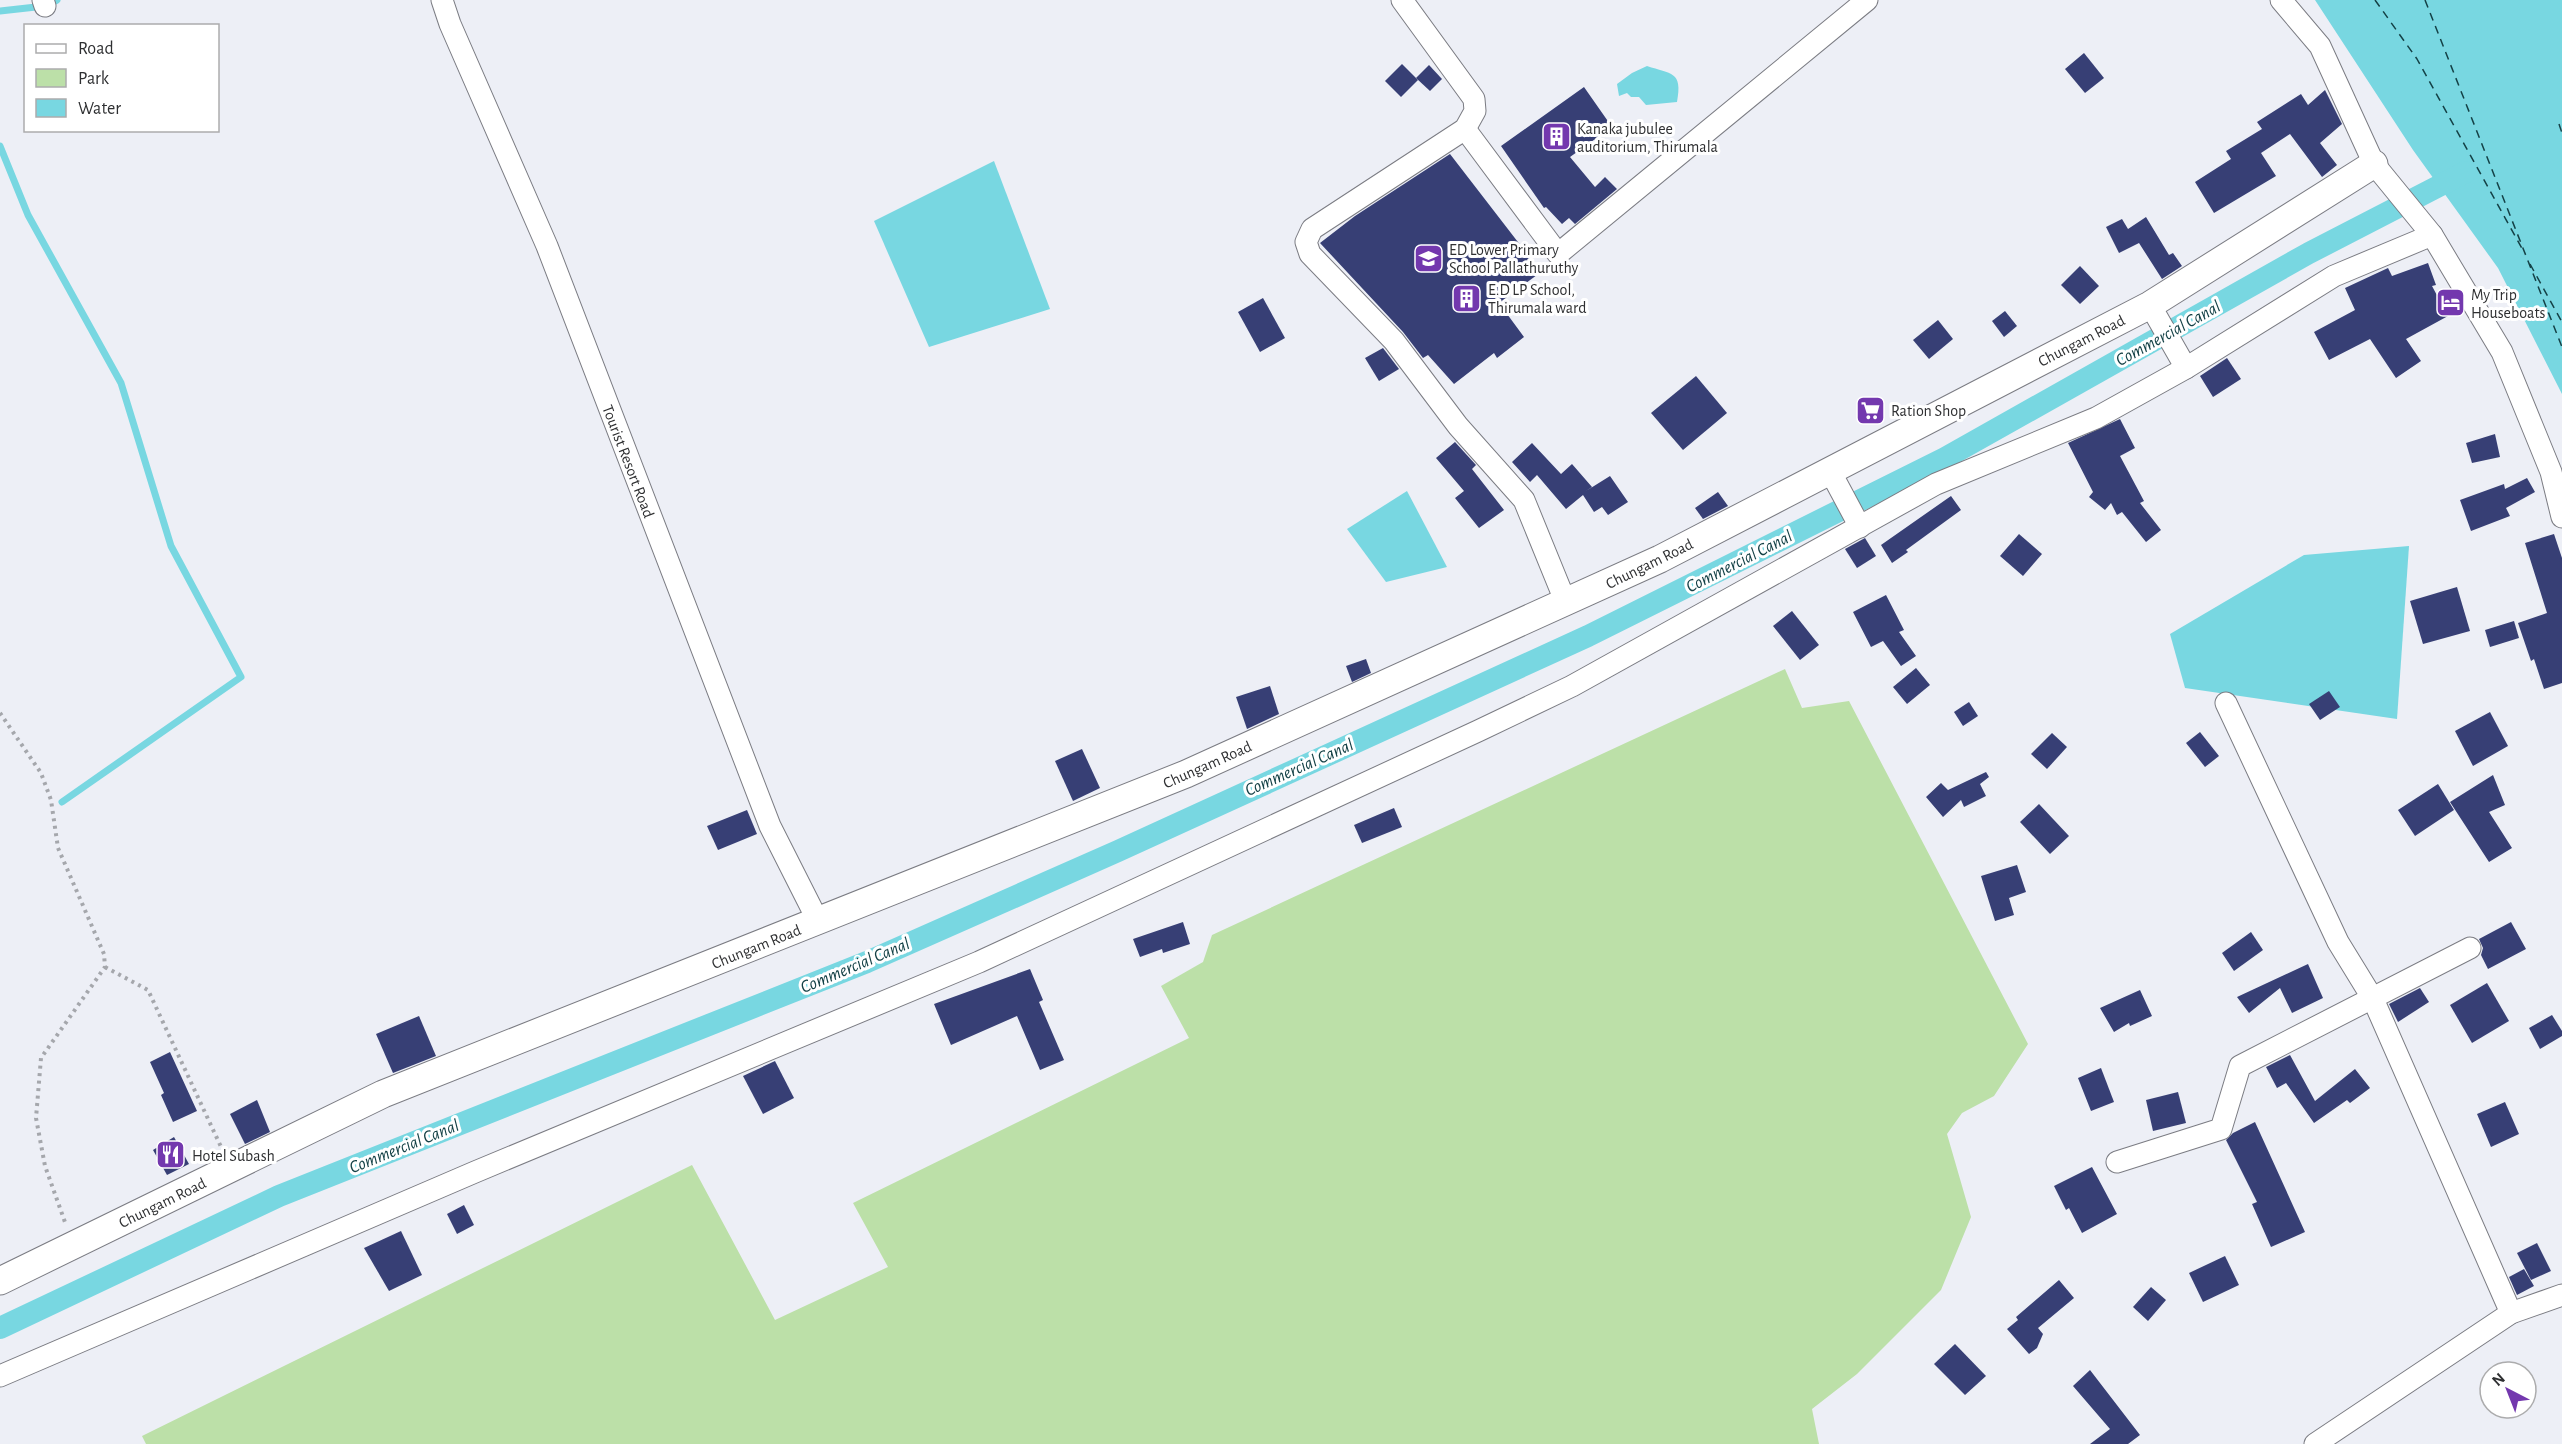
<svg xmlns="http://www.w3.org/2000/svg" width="2562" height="1444" font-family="'Alegreya Sans',sans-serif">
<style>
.green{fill:#bce0a8}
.water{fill:#78d7e1}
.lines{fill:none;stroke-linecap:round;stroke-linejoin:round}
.stream{stroke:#78d7e1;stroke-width:7}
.canal{stroke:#78d7e1;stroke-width:22}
.ferry{stroke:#144146;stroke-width:1.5;stroke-dasharray:8 6;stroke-linecap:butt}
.building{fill:#373f75}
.minor-casing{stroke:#7b7c83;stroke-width:23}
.major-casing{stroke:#7b7c83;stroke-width:29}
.path{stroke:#a5a7ac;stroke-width:4;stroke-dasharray:3 4.5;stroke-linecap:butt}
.minor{stroke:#fff;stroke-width:21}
.major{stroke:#fff;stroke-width:27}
.labels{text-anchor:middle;stroke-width:6;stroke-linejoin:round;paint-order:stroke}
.poi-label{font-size:16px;fill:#2f3032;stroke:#fff;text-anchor:start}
.street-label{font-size:16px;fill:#2f3032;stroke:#fff}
.water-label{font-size:18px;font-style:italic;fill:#144146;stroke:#fff}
</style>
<rect width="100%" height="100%" fill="#edeff6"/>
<polygon class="green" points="1785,669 1802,708 1849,701 2028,1044 1994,1096 1962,1113 1947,1134 1971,1217 1941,1290 1857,1374 1812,1409 1819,1444 146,1444 142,1436 692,1165 775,1320 888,1267 853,1203 1189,1038 1161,986 1203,962 1212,935"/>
<g class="water">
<polygon points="2315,0 2562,0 2562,394 2498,268 2413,150"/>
<path d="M1647,66C1671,74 1683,71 1677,102L1646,105L1639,97H1631L1627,93L1619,96L1617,84L1632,73Z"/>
<polygon points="994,161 1050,309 929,347 874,221"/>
<polygon points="1407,491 1447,567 1386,582 1347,529"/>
<polygon points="2409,546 2397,719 2185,688 2170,634 2304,555"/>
</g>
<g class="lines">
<g class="stream">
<polyline points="0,11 45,6 57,0"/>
<polyline points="0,146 28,215 121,383 171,546 241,677 62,802"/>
</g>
<polyline class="canal" points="0,1328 279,1196 867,962 1118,851 1588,636 1945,458 2309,253 2466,172"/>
<g class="ferry">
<polyline points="2375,0 2417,59 2524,252"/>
<polyline points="2425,0 2562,347"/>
<polyline points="2559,124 2562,133"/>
<polyline points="2530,264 2562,322"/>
</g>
</g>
<g class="building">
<polygon points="2084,53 2104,78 2085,93 2065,69"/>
<polygon points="1402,64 1418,80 1401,97 1385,81"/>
<polygon points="1429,65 1442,79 1430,91 1416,78"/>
<polygon points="1584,87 1612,127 1570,157 1595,187 1605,177 1617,189 1575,224 1569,218 1562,224 1546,207 1544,208 1501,146"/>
<polygon points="2325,90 2342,124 2320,143 2337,165 2322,177 2290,134 2261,153 2276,176 2214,213 2195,182 2231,159 2226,151 2262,129 2257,122 2301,94 2308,105"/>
<polygon points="1450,154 1541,272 1499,303 1524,337 1497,358 1494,353 1454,384 1428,355 1423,358 1403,332 1320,243 1355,216"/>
<polygon points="2146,217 2169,255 2173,253 2182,266 2162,279 2139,243 2119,253 2106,227 2122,219 2128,229"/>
<polygon points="2428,263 2436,285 2432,286 2448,316 2406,339 2421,361 2396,378 2370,339 2329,360 2314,332 2355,310 2345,288 2388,268 2392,276"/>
<polygon points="2080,266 2099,286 2080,304 2061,285"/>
<polygon points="1263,298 1285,338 1260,352 1238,312"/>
<polygon points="2005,311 2017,326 2004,337 1992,321"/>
<polygon points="1938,320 1953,339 1929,359 1913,340"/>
<polygon points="1383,348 1399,369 1379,381 1365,358"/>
<polygon points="2227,358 2241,379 2213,397 2200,376"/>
<polygon points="1696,376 1727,413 1683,450 1651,413"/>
<polygon points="2120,419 2135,448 2120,456 2144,501 2140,503 2161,530 2146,542 2122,512 2117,515 2111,503 2105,510 2089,497 2093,492 2068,443"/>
<polygon points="2495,434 2500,457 2472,463 2466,443"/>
<polygon points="1455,442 1476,465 1472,469 1504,510 1479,528 1455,498 1464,491 1436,458"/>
<polygon points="1532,443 1561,474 1572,464 1592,487 1586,491 1610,476 1628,502 1608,515 1602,507 1594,512 1583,495 1566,509 1537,475 1530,482 1512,462"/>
<polygon points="2527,478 2535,492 2506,508 2510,516 2471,531 2460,500 2504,484 2505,489"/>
<polygon points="1718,492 1728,506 1703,519 1695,508"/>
<polygon points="1951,496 1961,510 1906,550 1908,552 1892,563 1881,545"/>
<polygon points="2019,534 2042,554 2023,576 2000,556"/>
<polygon points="2554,534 2562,558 2562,683 2544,689 2534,659 2531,661 2518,623 2547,613 2525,543"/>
<polygon points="1865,538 1876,556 1857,568 1845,549"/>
<polygon points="2457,587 2470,631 2423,644 2410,601"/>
<polygon points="1886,595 1904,630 1899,632 1916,656 1901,666 1883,641 1871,647 1853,612"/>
<polygon points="1792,611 1819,645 1800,660 1773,626"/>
<polygon points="2514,621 2519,638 2490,647 2485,630"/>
<polygon points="1366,659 1371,673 1352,682 1346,666"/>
<polygon points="1916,668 1930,685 1907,704 1893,687"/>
<polygon points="1270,686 1279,714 1247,729 1236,697"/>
<polygon points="2329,691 2340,707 2320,720 2309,704"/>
<polygon points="1969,702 1978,716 1963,726 1954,712"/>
<polygon points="2490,712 2508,746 2473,766 2455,731"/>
<polygon points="2200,732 2219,756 2205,767 2186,743"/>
<polygon points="2052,733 2067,747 2047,769 2031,754"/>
<polygon points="1082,749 1100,788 1073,801 1055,761"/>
<polygon points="1986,772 1989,777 1980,784 1986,796 1964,807 1961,800 1943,817 1926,797 1941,783 1948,790"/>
<polygon points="2493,775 2505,805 2489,812 2512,848 2489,862 2450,802"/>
<polygon points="2438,784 2454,810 2415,836 2398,810"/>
<polygon points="2039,804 2069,836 2050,854 2020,822"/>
<polygon points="1394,808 1402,827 1362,843 1354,825"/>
<polygon points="747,810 757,834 718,850 707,826"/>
<polygon points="2017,865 2026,892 2009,898 2014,915 1995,921 1981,876"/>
<polygon points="1183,922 1190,944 1163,953 1162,949 1140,957 1133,939"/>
<polygon points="2511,922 2526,949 2488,969 2481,955 2483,948 2479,939"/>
<polygon points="2251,932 2263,950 2234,971 2222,953"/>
<polygon points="2308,964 2323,998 2292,1013 2280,988 2249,1013 2237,997"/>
<polygon points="1030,969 1043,1000 1039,1002 1064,1060 1040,1070 1017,1016 951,1045 934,1004"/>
<polygon points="2487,983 2509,1021 2472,1043 2450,1005"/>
<polygon points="2420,988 2429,1002 2398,1022 2389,1004"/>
<polygon points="2140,990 2152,1016 2130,1026 2129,1023 2114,1032 2100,1008"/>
<polygon points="2552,1015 2562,1031 2562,1036 2540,1049 2529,1028"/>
<polygon points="419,1016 436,1056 393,1073 376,1034"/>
<polygon points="170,1052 197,1111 173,1122 161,1095 164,1093 150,1062"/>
<polygon points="2290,1055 2315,1101 2355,1069 2370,1088 2350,1103 2347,1100 2314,1123 2286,1083 2277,1088 2266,1067"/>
<polygon points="775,1061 794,1098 763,1114 743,1076"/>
<polygon points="2101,1068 2114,1102 2091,1111 2078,1078"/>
<polygon points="2178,1092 2186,1123 2153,1131 2146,1100"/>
<polygon points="257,1100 270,1132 245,1144 230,1114"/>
<polygon points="2505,1102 2519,1134 2491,1147 2477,1114"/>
<polygon points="2255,1122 2305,1232 2271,1247 2252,1204 2257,1202 2226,1140 2233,1133"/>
<polygon points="174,1137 189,1164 167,1175 153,1150"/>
<polygon points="2092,1167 2117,1214 2082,1233 2069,1208 2066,1210 2054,1186"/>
<polygon points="464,1205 474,1225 457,1234 447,1214"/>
<polygon points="401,1231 422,1275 389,1291 364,1248"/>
<polygon points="2537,1243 2551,1271 2531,1280 2517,1253"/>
<polygon points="2225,1256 2239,1285 2203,1302 2189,1273"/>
<polygon points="2524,1269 2534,1286 2517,1295 2509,1277"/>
<polygon points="2059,1280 2074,1298 2038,1328 2043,1334 2037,1348 2029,1354 2007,1329 2018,1320 2016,1317"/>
<polygon points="2151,1287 2166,1300 2148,1321 2133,1307"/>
<polygon points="1955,1344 1986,1376 1965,1395 1934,1364"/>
<polygon points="2090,1370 2140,1435 2128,1444 2090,1444 2110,1429 2073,1386"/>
</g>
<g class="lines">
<defs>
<g id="minor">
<polyline points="43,0 45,6"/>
<polyline points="442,0 450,24 547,246 770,826 818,921"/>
<polyline points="1402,0 1474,99 1475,111 1465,129 1312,229 1306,242 1310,254 1394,341 1458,426 1524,500 1566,603"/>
<polyline points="2281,0 2320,46 2374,164 2432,235 2502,352 2551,472 2562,517"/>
<polyline points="1465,129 1558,254 1867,0"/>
<polyline points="2150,305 2186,368"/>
<polyline points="1830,471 1860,527"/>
<polyline points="2226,703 2338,942 2373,999 2511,1313"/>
<polyline points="2117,1162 2221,1129 2240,1066 2470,948"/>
<polyline points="0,1376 475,1172 979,962 1478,731 1572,686 1936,484 2096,418 2186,368 2334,276 2432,235"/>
<polyline points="2315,1444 2511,1313 2562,1295"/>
</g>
<polyline id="major" points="0,1281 383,1094 1186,774 1660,559 2150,305 2374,164"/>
</defs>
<use href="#minor" class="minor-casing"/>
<use href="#major" class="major-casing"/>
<g class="path">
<polyline points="0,713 41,773 51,800 58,848 104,954 105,967 41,1058 36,1118 45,1166 66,1225"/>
<polyline points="105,967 148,990 222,1149"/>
</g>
<use href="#minor" class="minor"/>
<use href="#major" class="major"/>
</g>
<defs>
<symbol id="building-square" viewBox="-11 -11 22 22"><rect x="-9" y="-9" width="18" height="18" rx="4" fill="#7338ae" stroke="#fff"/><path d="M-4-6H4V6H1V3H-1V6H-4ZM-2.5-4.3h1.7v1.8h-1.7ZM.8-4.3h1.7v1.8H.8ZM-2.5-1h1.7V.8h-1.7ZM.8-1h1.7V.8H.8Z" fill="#fff"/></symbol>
<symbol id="school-square" viewBox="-11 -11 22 22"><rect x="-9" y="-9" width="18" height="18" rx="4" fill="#7338ae" stroke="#fff"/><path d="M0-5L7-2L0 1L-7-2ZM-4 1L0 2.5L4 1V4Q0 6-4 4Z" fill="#fff"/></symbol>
<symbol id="hotel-square" viewBox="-11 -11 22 22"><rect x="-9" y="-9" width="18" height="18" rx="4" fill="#7338ae" stroke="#fff"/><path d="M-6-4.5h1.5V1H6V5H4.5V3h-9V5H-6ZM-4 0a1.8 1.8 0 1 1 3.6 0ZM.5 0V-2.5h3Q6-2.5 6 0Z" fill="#fff"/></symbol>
<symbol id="supermarket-square" viewBox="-11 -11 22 22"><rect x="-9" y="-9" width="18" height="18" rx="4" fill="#7338ae" stroke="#fff"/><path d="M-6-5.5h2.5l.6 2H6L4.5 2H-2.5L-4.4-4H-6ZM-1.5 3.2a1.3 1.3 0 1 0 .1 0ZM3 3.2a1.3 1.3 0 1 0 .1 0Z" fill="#fff"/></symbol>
<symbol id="restaurant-square" viewBox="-11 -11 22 22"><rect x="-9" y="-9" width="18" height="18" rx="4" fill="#7338ae" stroke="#fff"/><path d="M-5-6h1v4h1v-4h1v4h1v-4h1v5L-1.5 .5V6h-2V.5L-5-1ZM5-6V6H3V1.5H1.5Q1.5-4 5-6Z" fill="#fff"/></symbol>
</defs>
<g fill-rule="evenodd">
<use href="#building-square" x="1540" y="120" width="33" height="33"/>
<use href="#school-square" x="1412" y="242" width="33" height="33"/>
<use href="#building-square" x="1450" y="282" width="33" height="33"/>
<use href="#hotel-square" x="2434" y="286" width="33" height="33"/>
<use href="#supermarket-square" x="1854" y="394" width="33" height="33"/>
<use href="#restaurant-square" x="154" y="1138" width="33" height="33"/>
</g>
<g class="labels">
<g class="poi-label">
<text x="1577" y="134">Kanaka jubulee<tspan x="1577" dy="18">auditorium, Thirumala</tspan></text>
<text x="1449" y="255">ED Lower Primary<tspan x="1449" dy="18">School Pallathuruthy</tspan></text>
<text x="1488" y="295">E.D LP School,<tspan x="1488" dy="18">Thirumala ward</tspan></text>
<text x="2471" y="300">My Trip<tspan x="2471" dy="18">Houseboats</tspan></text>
<text x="1891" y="416">Ration Shop</text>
<text x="192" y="1161">Hotel Subash</text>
</g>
<g class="street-label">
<text transform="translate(2081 340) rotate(-27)" y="6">Chungam Road</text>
<text transform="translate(629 461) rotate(69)" y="6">Tourist Resort Road</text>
<text transform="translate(1649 563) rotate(-26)" y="6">Chungam Road</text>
<text transform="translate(1207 764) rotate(-24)" y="6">Chungam Road</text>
<text transform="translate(756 946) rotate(-22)" y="6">Chungam Road</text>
<text transform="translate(162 1202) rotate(-26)" y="6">Chungam Road</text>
</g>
<g class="water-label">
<text transform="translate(2168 333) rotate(-29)" y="6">Commercial Canal</text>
<text transform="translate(1739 561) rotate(-27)" y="6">Commercial Canal</text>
<text transform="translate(1299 767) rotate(-24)" y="6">Commercial Canal</text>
<text transform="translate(855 965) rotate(-23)" y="6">Commercial Canal</text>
<text transform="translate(404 1146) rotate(-22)" y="6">Commercial Canal</text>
</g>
</g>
<rect x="24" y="24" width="195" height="108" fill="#ffffff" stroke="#acacad" stroke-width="1.5"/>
<rect x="36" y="44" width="30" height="9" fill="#ffffff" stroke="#acacad" stroke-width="1.5"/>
<text x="78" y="54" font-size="18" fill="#2f3032">Road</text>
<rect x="36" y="69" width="30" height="18" fill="#bce0a8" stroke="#acacad" stroke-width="1.5"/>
<text x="78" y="84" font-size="18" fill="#2f3032">Park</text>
<rect x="36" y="99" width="30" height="18" fill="#78d7e1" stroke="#acacad" stroke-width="1.5"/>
<text x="78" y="114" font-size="18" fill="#2f3032">Water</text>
<g transform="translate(2508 1390) rotate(318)"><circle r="28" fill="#ffffff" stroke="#acacad" stroke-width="1.5"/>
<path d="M0-4.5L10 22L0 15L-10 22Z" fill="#7338ae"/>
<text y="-9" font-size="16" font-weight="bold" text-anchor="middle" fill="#2f3032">N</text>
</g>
</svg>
